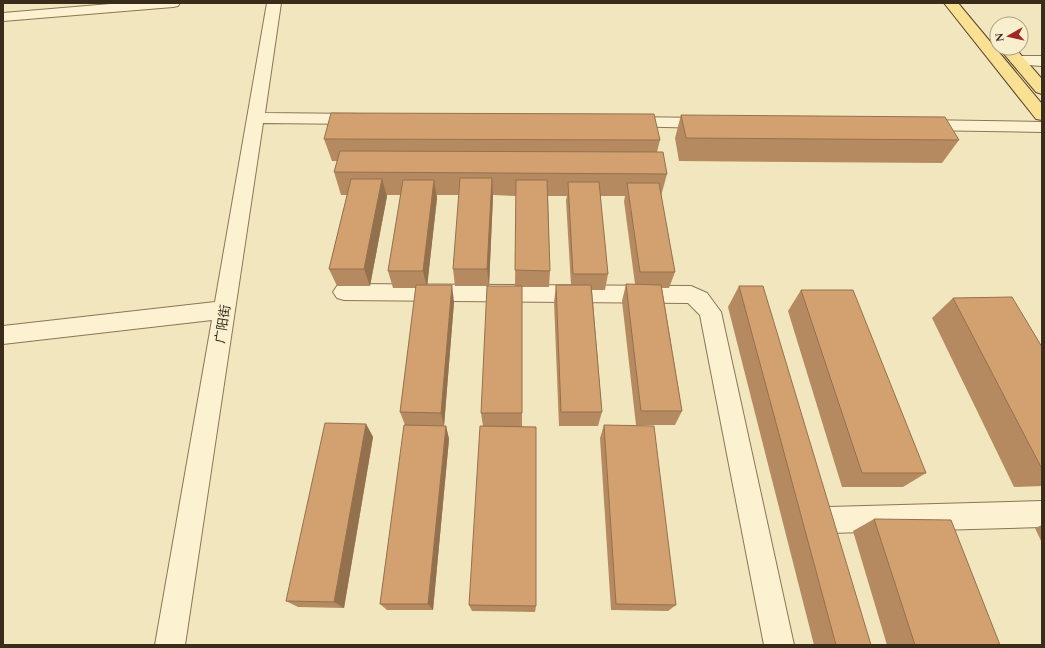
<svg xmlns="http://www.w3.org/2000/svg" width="1045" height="648" font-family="Spectral,'Noto Sans SC',serif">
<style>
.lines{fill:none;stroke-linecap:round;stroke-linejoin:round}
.minor-casing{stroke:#8b7655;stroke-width:2}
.major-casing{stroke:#58432a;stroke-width:2}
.minor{fill:#fcf2d2;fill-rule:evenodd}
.major{fill:#f9e092;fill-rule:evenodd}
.wall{fill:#b58a60}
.shaded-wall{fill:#94714e}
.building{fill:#d3a170;stroke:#94714e}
.labels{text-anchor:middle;stroke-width:3;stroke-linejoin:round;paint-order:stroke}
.street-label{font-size:13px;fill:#392c1b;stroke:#f8efce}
</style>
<rect width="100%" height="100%" fill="#f1e6be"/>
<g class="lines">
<defs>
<g id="minor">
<polygon points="122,3 180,3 178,6 173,7 3,21 3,13"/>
<polygon points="267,3 281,3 265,113 360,114 366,115 368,119 366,123 360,124 263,123 185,645 155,645 212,320 3,344 3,326 215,302"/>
<polygon points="1018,56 1042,56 1042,66 1013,64 1010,61 1013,58"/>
<polygon points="626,117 708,118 714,119 716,123 714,127 708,128 620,126 618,122 620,118"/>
<polygon points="920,120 1042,122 1042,132 920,130 914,129 912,125 914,121"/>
<polygon points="344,284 691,286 707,293 721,312 794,645 764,645 700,315 688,303 344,300 337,298 333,292 337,286"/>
<polygon points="1042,501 1042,527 829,533 819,530 816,520 819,510 829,507"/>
</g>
<g id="major">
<polygon points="944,3 958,3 1042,104 1042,120 1036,119"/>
<polygon points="999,48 1015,48 1042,79 1042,94 1036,92"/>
</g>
</defs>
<use href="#minor" class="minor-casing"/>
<use href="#major" class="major-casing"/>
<use href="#minor" class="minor"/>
<use href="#major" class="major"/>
</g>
<g class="wall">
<polygon points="681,115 959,140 942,163 679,161 675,138"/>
<polygon points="324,139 660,140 657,152 667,174 661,196 675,272 669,288 662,288 682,411 675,425 636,425 622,301 626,284 635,284 624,201 625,196 600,196 608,274 605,290 592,290 602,412 598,426 559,426 554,302 556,285 571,285 566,200 567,196 548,196 550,271 549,287 522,287 522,427 536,606 535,612 472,611 469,605 483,426 481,413 515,286 516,196 493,195 489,286 455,286 453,269 459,195 437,195 437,198 427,285 454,302 444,426 446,426 449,439 433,610 387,610 380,604 405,425 400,412 416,288 393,288 388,271 401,195 387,195 387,196 370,286 337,286 329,269 347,195 341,195 334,172 337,161 332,161"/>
<polygon points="739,286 871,645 814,645 728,307"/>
<polygon points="801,290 926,473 903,487 842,487 788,311"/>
<polygon points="953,298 1042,347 1042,486 1014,487 932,318"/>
<polygon points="366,424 373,437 344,608 298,607 286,601"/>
<polygon points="604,425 676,605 668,611 611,610 600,438"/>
<polygon points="874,519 1000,645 887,645 853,531"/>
<polygon points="1042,525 1042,543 1035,528"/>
</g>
<g class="shaded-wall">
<polygon points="492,178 493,196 489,286 487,269"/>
<polygon points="382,179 387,196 370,286 364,269"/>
<polygon points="434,180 437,198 427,288 423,271"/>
<polygon points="452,285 454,302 444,426 441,413"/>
<polygon points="366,424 373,437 344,608 334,602"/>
<polygon points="446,426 449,439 433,610 428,604"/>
</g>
<g class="building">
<polygon points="331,113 654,114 660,140 324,139"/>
<polygon points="681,115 945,117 959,140 686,138"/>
<polygon points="340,151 663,152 667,174 334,172"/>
<polygon points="460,178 492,178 487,269 453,269"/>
<polygon points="351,179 382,179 364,269 329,269"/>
<polygon points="403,180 434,180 423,271 388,271"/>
<polygon points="516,180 547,180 550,271 515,270"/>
<polygon points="568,182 599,182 608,274 573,274"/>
<polygon points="627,183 659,183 675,272 640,272"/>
<polygon points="626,284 661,285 682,411 641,411"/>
<polygon points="416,285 452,285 441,413 400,412"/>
<polygon points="556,285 591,285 602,412 561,412"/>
<polygon points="487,286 522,286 522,413 481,413"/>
<polygon points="739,286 763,286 871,645 836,645"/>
<polygon points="801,290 853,290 926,473 862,473"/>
<polygon points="1012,297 1042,347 1042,469 953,298"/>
<polygon points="325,423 366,424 334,602 286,601"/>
<polygon points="404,425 446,426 428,604 380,604"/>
<polygon points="604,425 654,426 676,605 616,604"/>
<polygon points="480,426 536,427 536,606 469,605"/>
<polygon points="874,519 951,520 1000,645 915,645"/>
</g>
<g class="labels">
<g class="street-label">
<text transform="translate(222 324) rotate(-81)" y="5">广阳街</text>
</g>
</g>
<rect width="1045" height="648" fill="none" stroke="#392c1b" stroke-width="8"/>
<g transform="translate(1009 36) rotate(262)"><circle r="19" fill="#f8efce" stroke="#aca186"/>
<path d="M0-3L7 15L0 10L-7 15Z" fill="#9f2820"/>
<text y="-6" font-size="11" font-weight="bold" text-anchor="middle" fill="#392c1b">N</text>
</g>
</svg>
